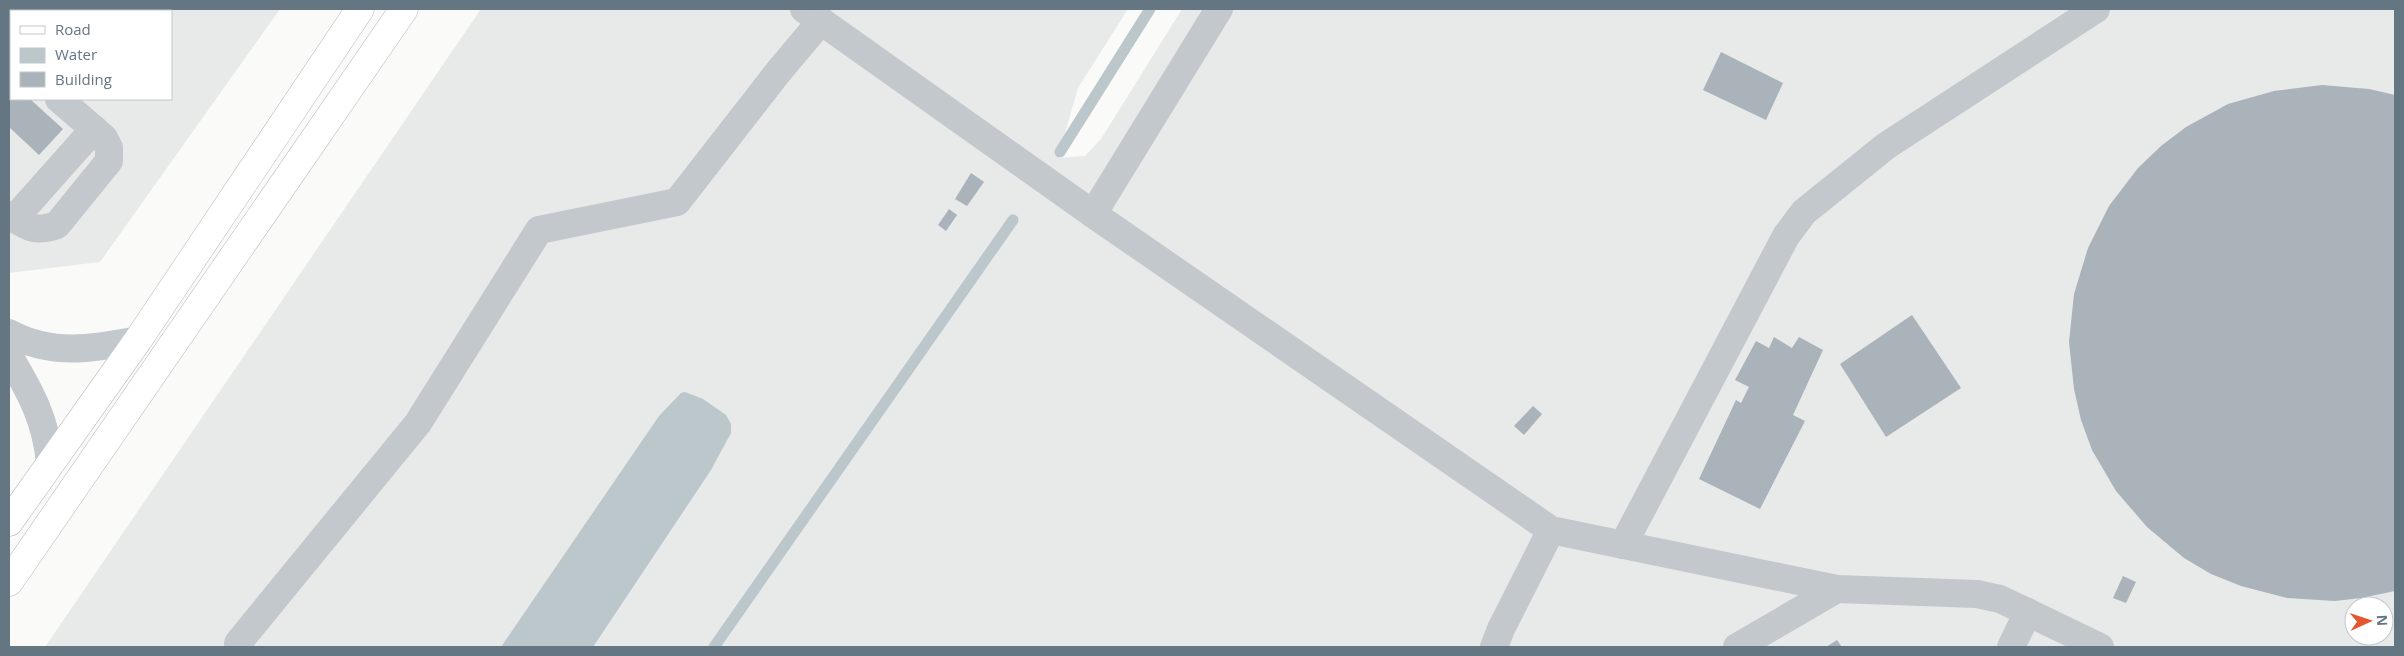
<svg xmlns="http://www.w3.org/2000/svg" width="2404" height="656" font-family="'Open Sans',sans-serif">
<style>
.built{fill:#e8e9e9;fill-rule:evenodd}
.water{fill:#bbc7cb}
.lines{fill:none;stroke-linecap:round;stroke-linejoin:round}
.stream{stroke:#bbc7cb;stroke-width:11}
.building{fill:#aab3b9}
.major-casing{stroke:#b5babe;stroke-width:29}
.minor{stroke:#c3c8cc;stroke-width:28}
.major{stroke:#fff;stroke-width:28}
</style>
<rect width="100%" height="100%" fill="#fafaf8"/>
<g class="built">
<path d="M9,9H280L100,262L9,273ZM11,11H171V99H11Z"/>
<path d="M481,9H1128L1078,88L1058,158L1085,156L1101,139L1182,9H2395V647H45ZM2354,606H2384V636H2354Z"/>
</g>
<polygon class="water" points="685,392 703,399 726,415 731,424 731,433 711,470 593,647 501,647 659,416 681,393"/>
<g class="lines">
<g class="stream">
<polyline points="1060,152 1150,9"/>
<polyline points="714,647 1013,220"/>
</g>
</g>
<g class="building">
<polygon points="1721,52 1783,83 1766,120 1703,90"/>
<polygon points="9,80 11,82 11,99 30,99 63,129 39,155 9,127"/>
<polygon points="2322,85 2369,89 2395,95 2395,591 2361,598 2335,601 2287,598 2241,586 2211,574 2184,558 2147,527 2116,491 2092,450 2081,420 2074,389 2069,342 2074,294 2088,248 2109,206 2138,168 2161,146 2186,127 2228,104 2274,91"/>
<polygon points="971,173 984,182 967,206 955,199"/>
<polygon points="949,209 957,215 946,231 938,225"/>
<polygon points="1912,315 1961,388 1886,437 1840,364"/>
<polygon points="1774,337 1792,348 1799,337 1823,350 1793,415 1805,421 1760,509 1699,479 1736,400 1741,403 1749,387 1735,380 1756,341 1769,348"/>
<polygon points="1533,406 1542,414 1524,435 1514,426"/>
<polygon points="2123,576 2136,582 2126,603 2113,598"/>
<polygon points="1837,640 1842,647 1826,647"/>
</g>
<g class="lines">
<defs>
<g id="major">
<polyline points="9,522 138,340 360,9"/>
<polyline points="9,582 404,9"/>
</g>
</defs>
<use href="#major" class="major-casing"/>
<g class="minor">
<polyline points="804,9 1093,214 1551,530 1837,589 1977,594 2000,599 2100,647"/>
<polyline points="9,55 11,57"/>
<polyline points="1093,214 1219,9"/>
<path d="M9,215C28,227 34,233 57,225L109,161V148L104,138L59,99"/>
<polyline points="14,219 94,129"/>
<path d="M9,333C51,356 93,349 138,340"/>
<path d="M9,356C31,393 46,420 50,463"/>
<polyline points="1623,545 1786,236 1804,212 1886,146 2096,9"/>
<polyline points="238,643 418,423 539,230 677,202 779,71 821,21"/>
<polyline points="1494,647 1501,629 1551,530"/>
<polyline points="1737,647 1837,589"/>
<polyline points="2011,647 2028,612"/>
</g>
<use href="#major" class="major"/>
</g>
<rect width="2404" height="656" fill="none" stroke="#657683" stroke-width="20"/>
<rect x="10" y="10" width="162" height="90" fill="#ffffff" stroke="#c1c8cd"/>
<rect x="20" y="26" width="25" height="8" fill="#ffffff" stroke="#c1c8cd"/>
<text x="55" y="35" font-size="15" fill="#657683">Road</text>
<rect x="20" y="48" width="25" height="15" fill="#bbc7cb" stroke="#c1c8cd"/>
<text x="55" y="60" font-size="15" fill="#657683">Water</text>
<rect x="20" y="72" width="25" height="15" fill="#aab3b9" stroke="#c1c8cd"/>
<text x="55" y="85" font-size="15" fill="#657683">Building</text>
<g transform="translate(2369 621) rotate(87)"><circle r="24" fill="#ffffff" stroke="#c1c8cd"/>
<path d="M0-4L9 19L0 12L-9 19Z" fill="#e4572e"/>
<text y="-8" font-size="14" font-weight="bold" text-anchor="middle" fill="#657683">N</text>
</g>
</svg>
